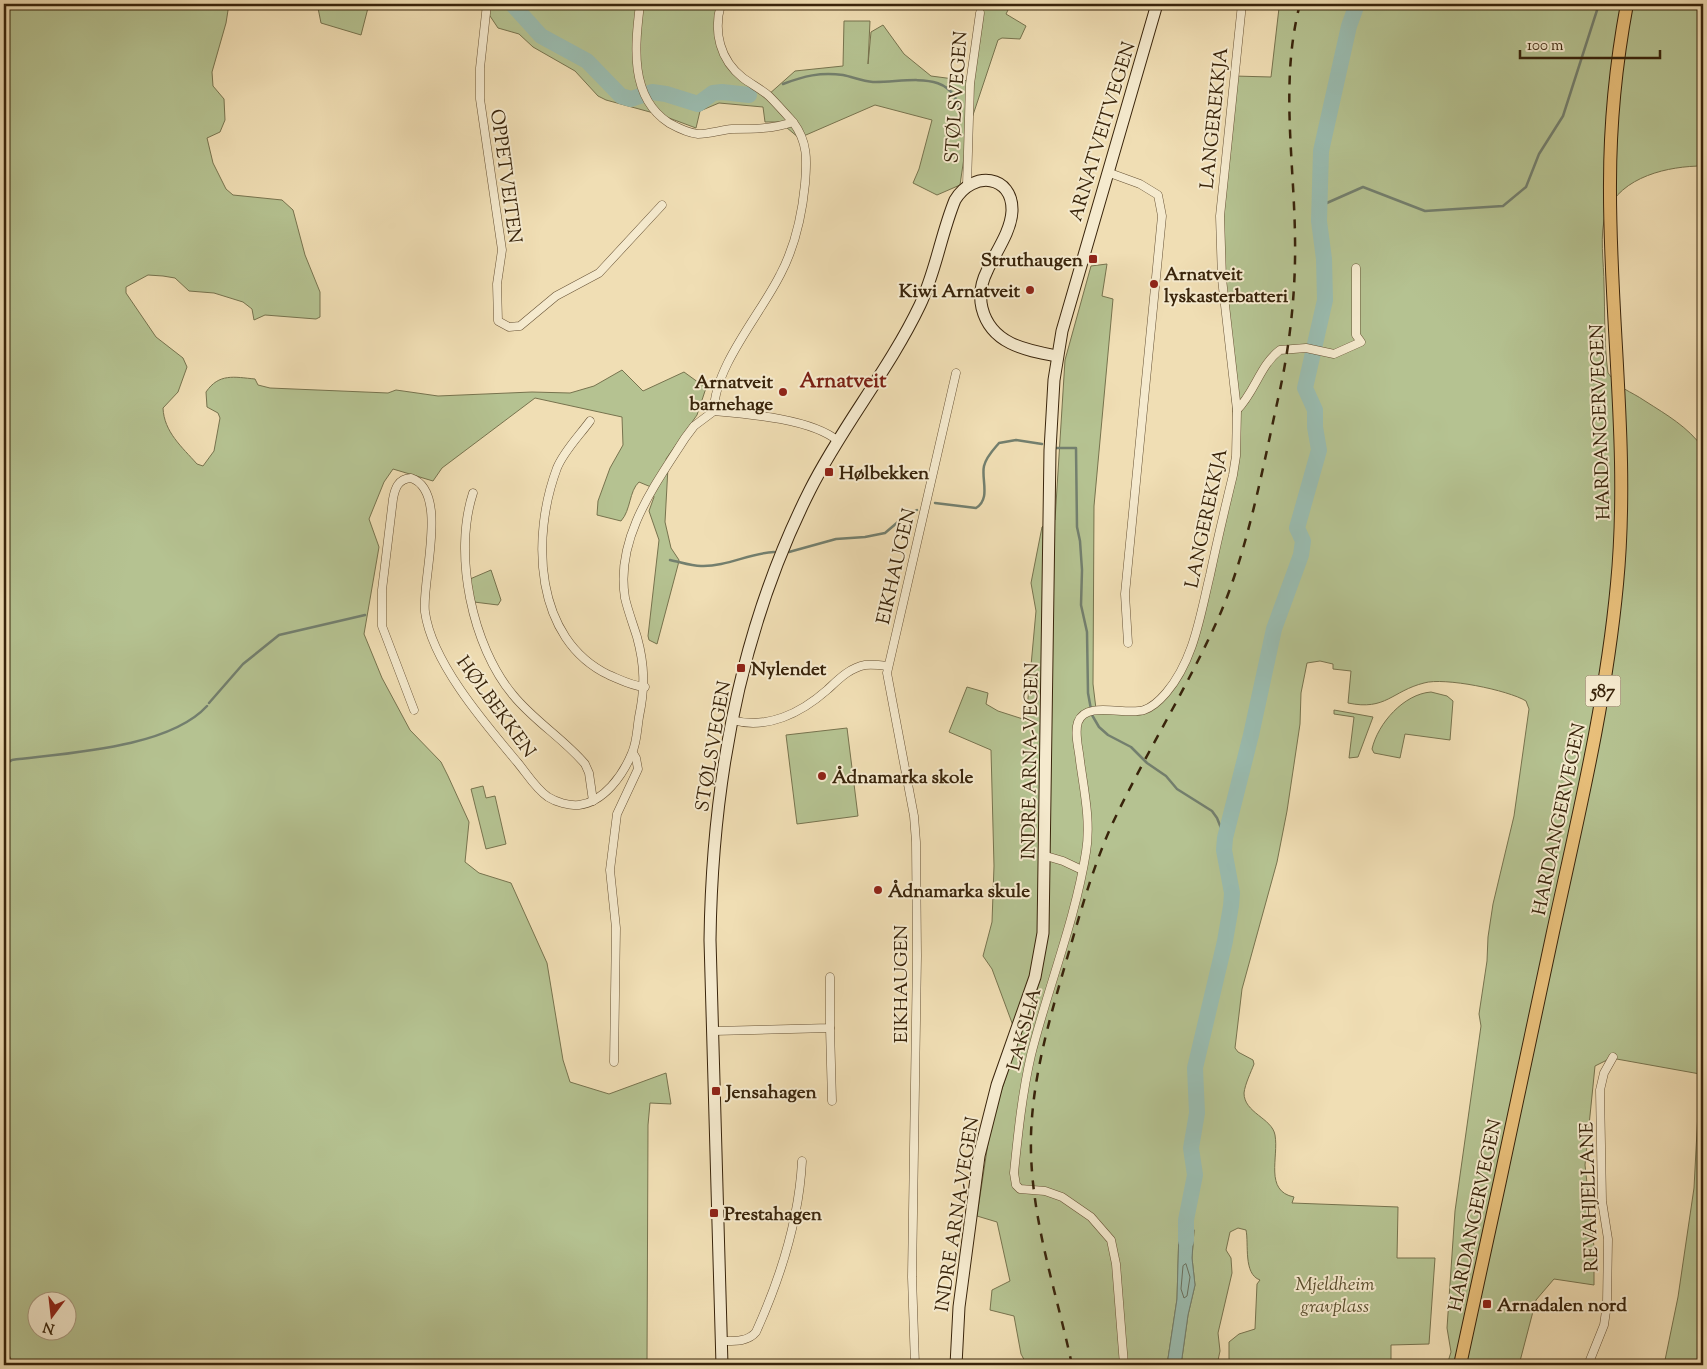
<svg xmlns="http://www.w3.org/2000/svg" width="1707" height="1369" font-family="'Sorts Mill Goudy',serif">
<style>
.green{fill:#b5c291;stroke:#77734e;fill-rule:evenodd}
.water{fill:#9abcb0;stroke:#737f6e}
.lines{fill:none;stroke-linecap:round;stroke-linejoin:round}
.shore{stroke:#6a705e;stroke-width:1}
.stream{stroke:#737f6e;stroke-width:2.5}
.river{stroke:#9abcb0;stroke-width:16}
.street-casing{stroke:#675235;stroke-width:9}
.secondary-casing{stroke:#39240b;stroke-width:13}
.primary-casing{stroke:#39240b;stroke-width:14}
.street{stroke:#f5eace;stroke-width:8}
.secondary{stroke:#f5eace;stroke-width:11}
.primary{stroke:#e8bf7a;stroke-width:12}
.rail{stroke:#39240b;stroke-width:2.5;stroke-dasharray:9 9;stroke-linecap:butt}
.poi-dot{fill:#8f2418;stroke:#f5eace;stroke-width:2}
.labels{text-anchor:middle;stroke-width:4;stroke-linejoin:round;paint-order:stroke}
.shield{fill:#f5eace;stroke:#715f46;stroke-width:1}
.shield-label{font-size:18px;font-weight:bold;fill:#39240b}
.street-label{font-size:19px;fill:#39240b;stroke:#f5eace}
.poi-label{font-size:19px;font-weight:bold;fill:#39240b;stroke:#f5eace;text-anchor:start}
.park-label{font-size:19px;font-style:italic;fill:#584c2c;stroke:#f5eace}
.quarter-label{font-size:21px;font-weight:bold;fill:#7a1f14;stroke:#f5eace}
</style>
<rect width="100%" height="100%" fill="#f0deb4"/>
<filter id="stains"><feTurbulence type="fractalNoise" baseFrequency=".004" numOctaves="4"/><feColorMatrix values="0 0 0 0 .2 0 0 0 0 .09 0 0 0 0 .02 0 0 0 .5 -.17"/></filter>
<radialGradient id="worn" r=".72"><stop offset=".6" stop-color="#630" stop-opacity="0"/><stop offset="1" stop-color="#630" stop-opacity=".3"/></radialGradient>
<g class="green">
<path d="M4,4H229L226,23L212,72L213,86L224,99L225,120L220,132L207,138L213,163L226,189L233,195L282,200L293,210L305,255L320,292V317L316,319L265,315L254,320L252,309L243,302L214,293L189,291L175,278L163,276L148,275L126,287V293L156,337L183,358L187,367L178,392L163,408C164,432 182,447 197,464L203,466L214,451L220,418L218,413L207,407L206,392C219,373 234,377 255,379L258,385L270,388L388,393L396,390L438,396L532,392L570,393L594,386L622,370L643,391L684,372L706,388L697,415L666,459L668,467L665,522L671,548L679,560L678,565L657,644L649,640L648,636L659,540L649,511L654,497L651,487L639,482C629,491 631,510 621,521L597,515L598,501L610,468L623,445L622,417L535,398L442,468L433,481L393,469L384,482L369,519L379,547L364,634L382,678L410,730L441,762L448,776L469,822L465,862L479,873L511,883L547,963L563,1060L570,1082L609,1094L666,1073L671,1104L650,1103L648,1125L647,1365H14L8,1353L4,1351ZM38,1302H68V1332H38Z"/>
<polygon points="307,4 369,4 361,35 321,23 318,8"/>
<polygon points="472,4 721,4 717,23 729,64 768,95 795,71 843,66 844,21 870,21 868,64 871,32 883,25 904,54 931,76 969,81 980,4 1011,4 1006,14 1026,26 1020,39 1002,38 998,40 968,130 960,185 937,195 913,183 919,169 932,120 875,105 799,138 780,122 765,122 763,107 719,103 700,111 696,128 661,115 606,100 598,96 575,71 533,47 519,34 498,28 486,10"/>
<path d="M1258,4H1703V166C1669,166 1621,176 1606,213C1599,234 1604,263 1604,285C1605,314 1604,344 1608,373C1620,390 1629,390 1645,401C1667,415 1688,427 1703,448V1365H1664L1678,1297L1694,1188L1700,1074L1611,1058L1595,1066L1585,1165L1594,1247V1285L1554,1279L1536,1300L1519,1365H1447L1451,1352L1447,1328L1455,1211L1481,1026L1479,1014L1487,961L1488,937L1493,904L1514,816L1529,709L1526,701C1508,690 1444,677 1424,683C1392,691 1386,711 1348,703L1351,671L1333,669V664L1320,661L1307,663L1301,693L1300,724L1287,811L1277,862L1242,989L1235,1048L1238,1052L1253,1060L1254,1064C1251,1072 1245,1084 1244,1093C1244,1113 1272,1118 1275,1135C1279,1157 1264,1191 1294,1197L1292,1203L1398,1207L1397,1258H1435L1429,1344L1391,1345V1365H1229V1342L1239,1334L1255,1329L1257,1284L1260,1280C1243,1274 1249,1244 1246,1230L1238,1228L1230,1232L1226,1250L1231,1258L1232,1273L1218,1333L1220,1351L1217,1365H1181L1188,1315L1195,1285L1192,1258L1194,1230H1179L1177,1299L1167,1365H1027L1021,1354L1014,1316L990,1310L992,1290L1010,1281L997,1222L977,1216L991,1123L1018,1039L992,969L983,956L992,922L994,866L991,750L949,732L967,687L988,693L986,704L998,711L1026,720L1036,611L1031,583L1042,527L1055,520L1065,360L1091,266L1107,264L1102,296L1113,299L1094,506L1093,684L1096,709L1126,712L1159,701L1190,653L1236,456L1220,216L1234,76L1271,77L1279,8Z"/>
<polygon points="491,570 501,600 498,605 474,602 470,579"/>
<path d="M1431,692L1447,696L1453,701L1450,740L1405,734L1400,758L1374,753L1372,749C1378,723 1404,694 1431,692Z"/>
<polygon points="1334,710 1373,717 1358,757 1349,758 1354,717 1334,714"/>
<polygon points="847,728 858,816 797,824 786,735"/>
<polygon points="483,786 486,798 495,796 506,844 486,849 471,789"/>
</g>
<polygon class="water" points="1186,1220 1190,1222 1194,1230 1192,1258 1195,1285 1188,1315 1181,1365 1167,1365 1177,1299 1179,1230 1182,1221"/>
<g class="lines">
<polygon class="shore" points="1186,1264 1190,1277 1187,1296 1184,1298 1181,1289 1183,1266"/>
<g class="stream">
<path d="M783,84C804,76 820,72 843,75C853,77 862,81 873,82C907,83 956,66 961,118"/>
<polyline points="1320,206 1363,187 1425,211 1503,206 1526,187 1539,154 1563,116 1599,4"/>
<polyline points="1056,448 1076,448 1077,527 1080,541 1082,570 1081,605 1087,632 1088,693 1092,715 1099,727 1108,735 1131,747 1147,763 1166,776 1177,789 1212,811 1217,818 1225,838"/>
<path d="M935,503L976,508C991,499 981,479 984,466C986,457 993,450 999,443L1016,440L1042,444"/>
<polyline points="789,552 836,539 865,537 885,533 905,516 917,510"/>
<path d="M670,560C680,562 691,566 701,566C726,567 750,553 774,552"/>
<polyline points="209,703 243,664 279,635 365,615"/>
<path d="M4,765L12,760C67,753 169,748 207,706"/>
</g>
<g class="river">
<polyline points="512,4 541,36 587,61 621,96 631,99 652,92 666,94 698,104 713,93 722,92 749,95"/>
<polyline points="1186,1241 1186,1220 1195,1175 1191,1148 1197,1113 1195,1068 1225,941 1231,906 1232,893 1224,850 1225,838 1251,735 1274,629 1301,555 1303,541 1297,528 1319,450 1315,427 1315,410 1305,388 1325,300 1324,259 1319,221 1321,151 1349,26 1357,4"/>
</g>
<defs>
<g id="street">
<polyline points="487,4 480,68 480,99 502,250 497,284 498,321 509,327 520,326 556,296 599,273 662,205"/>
<path d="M640,4C635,46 629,97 669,123C678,128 688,133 698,134C709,134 721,130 732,129C753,129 773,129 793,122C808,142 807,160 805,184C802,215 795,247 780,275C760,315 714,367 714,411"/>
<path d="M721,4C713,32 720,60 743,78C751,84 761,89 769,96C777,104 785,113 793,122"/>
<polyline points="1107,172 1140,184 1158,195 1162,216 1125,594 1128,643"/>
<polyline points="967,185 970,84 980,13"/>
<path d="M1237,410C1255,392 1260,365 1280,350L1306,348L1334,354L1361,342L1356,335V268"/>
<path d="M590,421C579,436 564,451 557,468C531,537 534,639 609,675C621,680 632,686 645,687"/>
<path d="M473,493C453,554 472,646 513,695C534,721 564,739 585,764L589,773L593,801"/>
<path d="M414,710L382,626V590L393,499C395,488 398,479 411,478C450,491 421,582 425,612C432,663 486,725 518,763C527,774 536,789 548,797C556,802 569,806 579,805C604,802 623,775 632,753C637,742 637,729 639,717C645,688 645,666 637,637C633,624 628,611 625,598C615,538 655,485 685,438L694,426L714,411C749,414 812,419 838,441"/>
<path d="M732,720C767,730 801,713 827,690C838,680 849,668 865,665C872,664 880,665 888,666"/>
<polyline points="1046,856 1063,861 1082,870"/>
<polyline points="830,1028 832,1101"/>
<polyline points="714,1031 830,1028 830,977"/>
<polyline points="614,1062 616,928 610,870 617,814 638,769 636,758 633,753"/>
<path d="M722,1341C734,1341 748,1342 756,1332C780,1279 799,1220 802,1161"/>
<polyline points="915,1365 912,1277 917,956 916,842 914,816 887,673 956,373"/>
<path d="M1124,1365L1116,1264L1111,1240L1091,1217L1062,1197L1045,1191L1020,1189L1016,1185L1014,1173C1018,1134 1022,1094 1031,1055C1048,987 1075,921 1086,852C1091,822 1084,790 1080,761C1079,749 1074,733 1078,722C1086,700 1126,716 1144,710C1153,707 1160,700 1166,693C1194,660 1200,616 1210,575C1217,542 1225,508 1233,475L1236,456L1237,410L1222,279L1220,216L1242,4"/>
<polyline points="1588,1365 1604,1325 1607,1304 1608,1239 1602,1201 1600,1090 1604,1073 1613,1057"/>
</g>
<g id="secondary">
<path d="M722,1365L710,940C712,786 740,629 810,490C842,426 889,370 920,305C936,271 941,234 955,200C973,170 1013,175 1012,211C1011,232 995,253 987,271C981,283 979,295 982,308C991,344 1025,350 1057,356"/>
<polyline points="956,1365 959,1307 979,1156 997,1085 1035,977 1043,933 1050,450 1054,380 1062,331 1157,4"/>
</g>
<path id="primary" d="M1460,1365C1492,1221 1522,1076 1553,932C1578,817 1606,702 1617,584C1630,450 1609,317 1610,183C1610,123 1616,63 1627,4"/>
</defs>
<use href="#street" class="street-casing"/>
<use href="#secondary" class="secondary-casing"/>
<use href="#primary" class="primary-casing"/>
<use href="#street" class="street"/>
<use href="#secondary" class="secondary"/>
<use href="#primary" class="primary"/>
<path class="rail" d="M1072,1365C1056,1289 1029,1215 1031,1135C1033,1073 1051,1014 1068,955C1082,907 1095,859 1117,814C1150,746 1191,681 1221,612C1248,548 1263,467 1278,399C1290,346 1296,292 1295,237C1294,159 1280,80 1300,4"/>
</g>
<g class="poi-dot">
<rect x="1088" y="254" width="10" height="10" rx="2.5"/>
<circle cx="1154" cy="284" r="5"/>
<circle cx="1030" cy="290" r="5"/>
<circle cx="783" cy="392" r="5"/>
<rect x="824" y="467" width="10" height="10" rx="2.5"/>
<rect x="736" y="663" width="10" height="10" rx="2.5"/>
<circle cx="822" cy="776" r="5"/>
<circle cx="878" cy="890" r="5"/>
<rect x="711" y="1086" width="10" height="10" rx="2.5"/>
<rect x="709" y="1208" width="10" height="10" rx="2.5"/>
<rect x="1482" y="1299" width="10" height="10" rx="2.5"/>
</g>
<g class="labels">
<rect class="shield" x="1585.5" y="675.5" width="35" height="31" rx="4"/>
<g class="shield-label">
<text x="1603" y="697">587</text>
</g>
<g class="street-label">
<text transform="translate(955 97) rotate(-86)" y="7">STØLSVEGEN</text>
<text transform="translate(1213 118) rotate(-84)" y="7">LANGEREKKJA</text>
<text transform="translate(1101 131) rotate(-73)" y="7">ARNATVEITVEGEN</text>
<text transform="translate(507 176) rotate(82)" y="7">OPPETVEITEN</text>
<text transform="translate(1599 422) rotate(-92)" y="7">HARDANGERVEGEN</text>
<text transform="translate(1205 518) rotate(-78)" y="7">LANGEREKKJA</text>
<text transform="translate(895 566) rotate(-77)" y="7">EIKHAUGEN</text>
<text transform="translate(497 706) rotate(54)" y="7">HØLBEKKEN</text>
<text transform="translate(712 746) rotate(-80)" y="7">STØLSVEGEN</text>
<text transform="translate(1029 761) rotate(-89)" y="7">INDRE ARNA-VEGEN</text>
<text transform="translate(1558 819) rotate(-78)" y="7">HARDANGERVEGEN</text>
<text transform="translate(900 984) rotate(-90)" y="7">EIKHAUGEN</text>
<text transform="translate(1023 1029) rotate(-75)" y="7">LAKSLIA</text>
<text transform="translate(1588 1197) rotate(-92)" y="7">REVAHJELLANE</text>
<text transform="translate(956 1214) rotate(-81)" y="7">INDRE ARNA-VEGEN</text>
<text transform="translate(1474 1215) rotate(-78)" y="7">HARDANGERVEGEN</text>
</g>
<g class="poi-label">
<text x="1083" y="266" text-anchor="end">Struthaugen</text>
<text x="1164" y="280">Arnatveit<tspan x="1164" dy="22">lyskasterbatteri</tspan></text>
<text x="1020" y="297" text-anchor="end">Kiwi Arnatveit</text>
<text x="773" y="388" text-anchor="end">Arnatveit<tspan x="773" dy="22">barnehage</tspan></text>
<text x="839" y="479">Hølbekken</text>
<text x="751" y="675">Nylendet</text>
<text x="832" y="783">Ådnamarka skole</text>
<text x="888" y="897">Ådnamarka skule</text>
<text x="726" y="1098">Jensahagen</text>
<text x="724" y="1220">Prestahagen</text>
<text x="1497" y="1311">Arnadalen nord</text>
</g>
<g class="park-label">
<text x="1335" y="1290">Mjeldheim<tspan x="1335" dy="22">gravplass</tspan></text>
</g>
<g class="quarter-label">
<text x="843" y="387">Arnatveit</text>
</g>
</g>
<rect width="1707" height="1369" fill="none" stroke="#f0deb4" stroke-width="20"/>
<rect x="5" y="5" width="1697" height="1359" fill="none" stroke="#39240b" stroke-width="2.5"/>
<rect x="10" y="10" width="1687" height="1349" fill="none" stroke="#39240b"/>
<g transform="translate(52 1316) rotate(195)"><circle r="24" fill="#f5eace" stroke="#aa9b80"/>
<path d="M0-4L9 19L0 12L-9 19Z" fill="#8f2418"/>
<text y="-8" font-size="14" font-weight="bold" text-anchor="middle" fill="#39240b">N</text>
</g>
<path d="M1520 50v8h140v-8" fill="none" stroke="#39240b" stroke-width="2.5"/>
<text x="1527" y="50" font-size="15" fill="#39240b" stroke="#f5eace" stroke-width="4" paint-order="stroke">100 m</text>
<rect width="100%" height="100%" filter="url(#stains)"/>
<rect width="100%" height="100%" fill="url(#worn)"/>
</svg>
